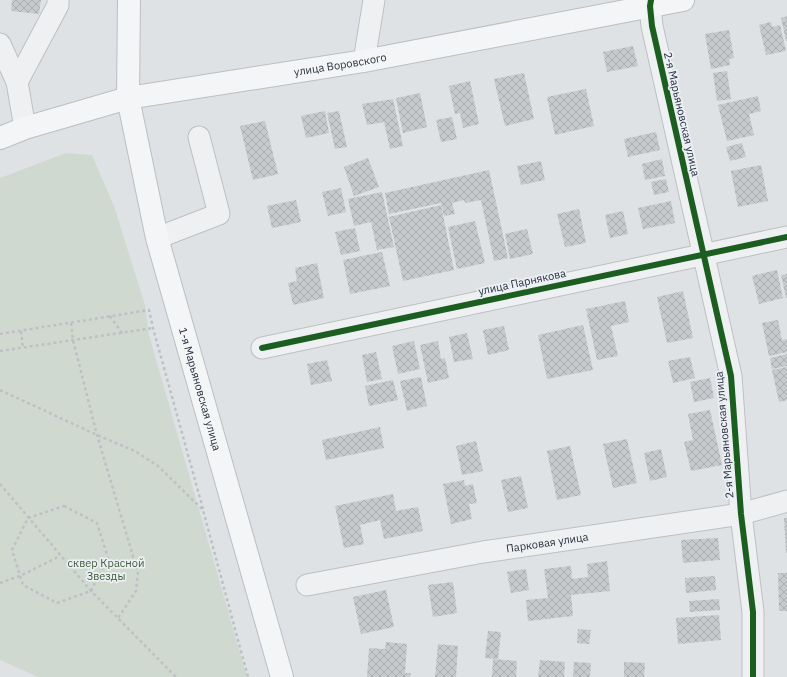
<svg xmlns="http://www.w3.org/2000/svg" width="787" height="677" font-family="'IBM Plex Sans',sans-serif">
<style>
.green{fill:#d0d9d0}
.building{fill:url(#building-cross-hatch)}
.lines{fill:none;stroke-linecap:round;stroke-linejoin:round}
.minor-casing{stroke:#bdc0c3;stroke-width:23}
.major-casing{stroke:#bbbfc3;stroke-width:24}
.path{stroke:#bfc0c5;stroke-width:2.5;stroke-dasharray:3 3;stroke-linecap:butt}
.minor{stroke:#eff0f2;stroke-width:21}
.major{stroke:#f3f5f6;stroke-width:22}
.cycleway-casing{stroke:#ecf0f5;stroke-width:8}
.cycleway{stroke:#1b5e20;stroke-width:6}
.labels{text-anchor:middle;stroke-width:3.5;stroke-linejoin:round;paint-order:stroke}
.street-label{font-size:11px;fill:#262f3e;stroke:#ecf0f5}
.park-label{font-size:11px;fill:#3b5a34;stroke:#ecf0f5}
</style>
<defs>
<pattern id="building-cross-hatch" width="8" height="8" patternUnits="userSpaceOnUse"><rect width="8" height="8" fill="#c7cacd"/><path d="M0 0l8 8M0 8l8-8" fill="none" stroke="#abaeb1"/></pattern>
</defs>
<rect width="100%" height="100%" fill="#dfe2e5"/>
<polygon class="green" points="66,153 92,155 114,206 145,305 149,335 247,677 38,677 0,660 0,178"/>
<g class="building">
<polygon points="12,0 41,0 39,14 11,11"/>
<polygon points="787,16 787,41 786,41 781,18"/>
<polygon points="771,22 772,27 780,25 786,51 766,55 759,25"/>
<polygon points="729,30 734,58 729,59 730,65 711,69 705,34"/>
<polygon points="633,46 638,66 607,72 603,52"/>
<polygon points="727,71 731,99 717,101 713,73"/>
<polygon points="524,73 534,119 505,126 494,79"/>
<polygon points="470,81 479,124 463,128 460,113 455,114 449,86"/>
<polygon points="586,89 594,126 555,135 547,97"/>
<polygon points="420,93 427,127 403,133 396,98"/>
<polygon points="758,96 761,111 749,114 754,135 727,141 718,105"/>
<polygon points="393,99 403,146 390,149 384,122 367,125 362,104"/>
<polygon points="325,111 329,133 306,138 301,116"/>
<polygon points="339,111 347,147 335,149 327,113"/>
<polygon points="452,117 457,139 441,142 436,120"/>
<polygon points="265,121 278,174 253,180 240,126"/>
<polygon points="656,132 660,150 628,157 624,139"/>
<polygon points="742,143 746,157 730,161 726,147"/>
<polygon points="368,158 379,187 354,196 344,167"/>
<polygon points="662,159 665,176 645,180 642,164"/>
<polygon points="541,161 545,180 521,185 517,166"/>
<polygon points="761,165 768,201 738,207 731,171"/>
<polygon points="489,170 508,258 494,261 481,200 465,203 464,200 452,203 455,214 444,216 441,203 389,214 385,193"/>
<polygon points="666,179 669,192 654,195 651,182"/>
<polygon points="341,188 346,212 328,216 322,192"/>
<polygon points="382,192 394,247 377,250 371,222 354,226 348,199"/>
<polygon points="296,200 301,222 272,228 267,206"/>
<polygon points="671,201 675,223 643,229 638,208"/>
<polygon points="441,205 454,270 403,281 389,217"/>
<polygon points="579,209 586,243 565,247 557,214"/>
<polygon points="623,211 628,234 610,238 605,215"/>
<polygon points="475,221 485,263 457,269 448,227"/>
<polygon points="355,228 360,251 341,255 335,232"/>
<polygon points="527,229 533,254 510,259 505,234"/>
<polygon points="382,252 390,286 350,294 343,260"/>
<polygon points="317,263 324,298 293,305 288,283 297,281 295,268"/>
<polygon points="777,270 783,298 759,304 752,276"/>
<polygon points="787,274 787,298 786,298 781,275"/>
<polygon points="683,291 693,338 667,343 657,297"/>
<polygon points="625,301 629,322 611,326 618,356 597,360 586,309"/>
<polygon points="778,320 782,340 787,339 787,352 769,356 762,323"/>
<polygon points="583,325 593,370 547,379 538,335"/>
<polygon points="504,326 509,350 488,355 483,330"/>
<polygon points="467,333 473,359 454,362 449,337"/>
<polygon points="414,341 420,369 398,374 392,346"/>
<polygon points="438,341 441,359 445,358 449,378 428,383 420,345"/>
<polygon points="376,352 382,379 367,382 362,355"/>
<polygon points="787,354 787,366 772,369 770,358"/>
<polygon points="690,357 695,378 673,383 668,361"/>
<polygon points="327,360 332,381 311,385 307,364"/>
<polygon points="787,367 787,400 779,402 772,370"/>
<polygon points="421,377 427,406 407,411 400,381"/>
<polygon points="710,378 714,398 694,402 690,382"/>
<polygon points="393,380 398,400 369,406 365,386"/>
<polygon points="710,410 722,465 691,471 684,442 693,440 688,414"/>
<polygon points="380,427 384,448 326,460 322,440"/>
<polygon points="627,439 637,483 613,488 603,444"/>
<polygon points="476,441 483,471 462,475 456,446"/>
<polygon points="570,446 581,495 557,500 547,451"/>
<polygon points="661,449 667,477 650,481 644,453"/>
<polygon points="521,476 528,508 508,512 501,480"/>
<polygon points="464,480 465,486 473,484 477,503 469,504 472,519 451,524 443,484"/>
<polygon points="393,494 396,511 418,507 423,531 384,539 380,520 360,525 364,544 344,548 335,506"/>
<polygon points="784,518 787,518 787,553 786,553"/>
<polygon points="718,538 720,560 683,563 681,540"/>
<polygon points="607,561 610,591 571,595 573,616 528,621 526,600 548,598 544,569 571,566 572,579 588,577 587,564"/>
<polygon points="526,569 529,590 511,593 507,572"/>
<polygon points="778,573 787,573 787,611 779,611"/>
<polygon points="715,576 716,590 686,593 685,578"/>
<polygon points="453,582 457,613 433,617 428,585"/>
<polygon points="386,590 394,627 361,634 353,597"/>
<polygon points="719,599 720,610 690,612 689,601"/>
<polygon points="719,615 721,640 678,644 676,618"/>
<polygon points="578,629 591,630 589,644 577,643"/>
<polygon points="488,631 501,632 498,659 485,658"/>
<polygon points="386,642 407,644 405,673 411,673 410,677 367,677 369,648 385,649"/>
<polygon points="438,644 458,646 456,677 435,677"/>
<polygon points="493,659 517,661 516,677 492,677"/>
<polygon points="540,660 565,662 564,677 538,677"/>
<polygon points="574,662 591,663 590,677 573,677"/>
<polygon points="624,662 645,663 644,677 624,677"/>
</g>
<g class="lines">
<defs>
<g id="minor">
<polyline points="651,0 650,6 652,26 731,376 741,514 753,612 753,677"/>
<polyline points="0,44 17,82 25,128"/>
<polyline points="364,61 374,0"/>
<polyline points="17,82 58,5 58,0"/>
<polyline points="157,238 219,214 199,137"/>
<polyline points="262,348 787,237"/>
<path id="s1" d="M307,585L483,552L741,514L787,501"/>
</g>
<g id="major">
<path id="s2" d="M129,0L128,98L157,238L282,677"/>
<path id="s3" d="M0,138L25,128L128,98L364,61L683,0"/>
</g>
</defs>
<use href="#minor" class="minor-casing"/>
<use href="#major" class="major-casing"/>
<g class="path">
<polyline points="110,316 122,333"/>
<polyline points="71,323 73,340 97,435 138,573 136,591 118,618"/>
<polyline points="21,331 23,348"/>
<polyline points="0,334 149,310 153,328 203,509"/>
<polyline points="0,351 153,328"/>
<polyline points="0,390 97,435 135,451 158,466 203,510 248,677"/>
<polyline points="0,484 91,591 176,677"/>
<polygon points="64,506 97,523 108,558 91,591 57,603 23,585 12,550 28,518"/>
<polyline points="0,583 20,576 60,556"/>
</g>
<use href="#minor" class="minor"/>
<use href="#major" class="major"/>
<defs>
<g id="cycleway">
<polyline points="651,0 650,6 652,26 731,376 741,514 753,612 753,677"/>
<polyline points="262,348 787,237"/>
</g>
</defs>
<use href="#cycleway" class="cycleway-casing"/>
<use href="#cycleway" class="cycleway"/>
</g>
<g class="labels">
<g class="street-label">
<text dy="4" stroke="none"><textPath href="#s3" startOffset="349">улица Воровского</textPath></text>
<text transform="translate(682 114) rotate(77)" y="4">2-я Марьяновская улица</text>
<text transform="translate(522 282) rotate(-12)" y="4">улица Парнякова</text>
<text dy="4" stroke="none"><textPath href="#s2" startOffset="398">1-я Марьяновская улица</textPath></text>
<text transform="translate(724 435) rotate(-95)" y="4">2-я Марьяновская улица</text>
<text dy="4" stroke="none"><textPath href="#s1" startOffset="244">Парковая улица</textPath></text>
</g>
<g class="park-label">
<text x="106" y="567">сквер Красной<tspan x="106" dy="13">Звезды</tspan></text>
</g>
</g>
</svg>
